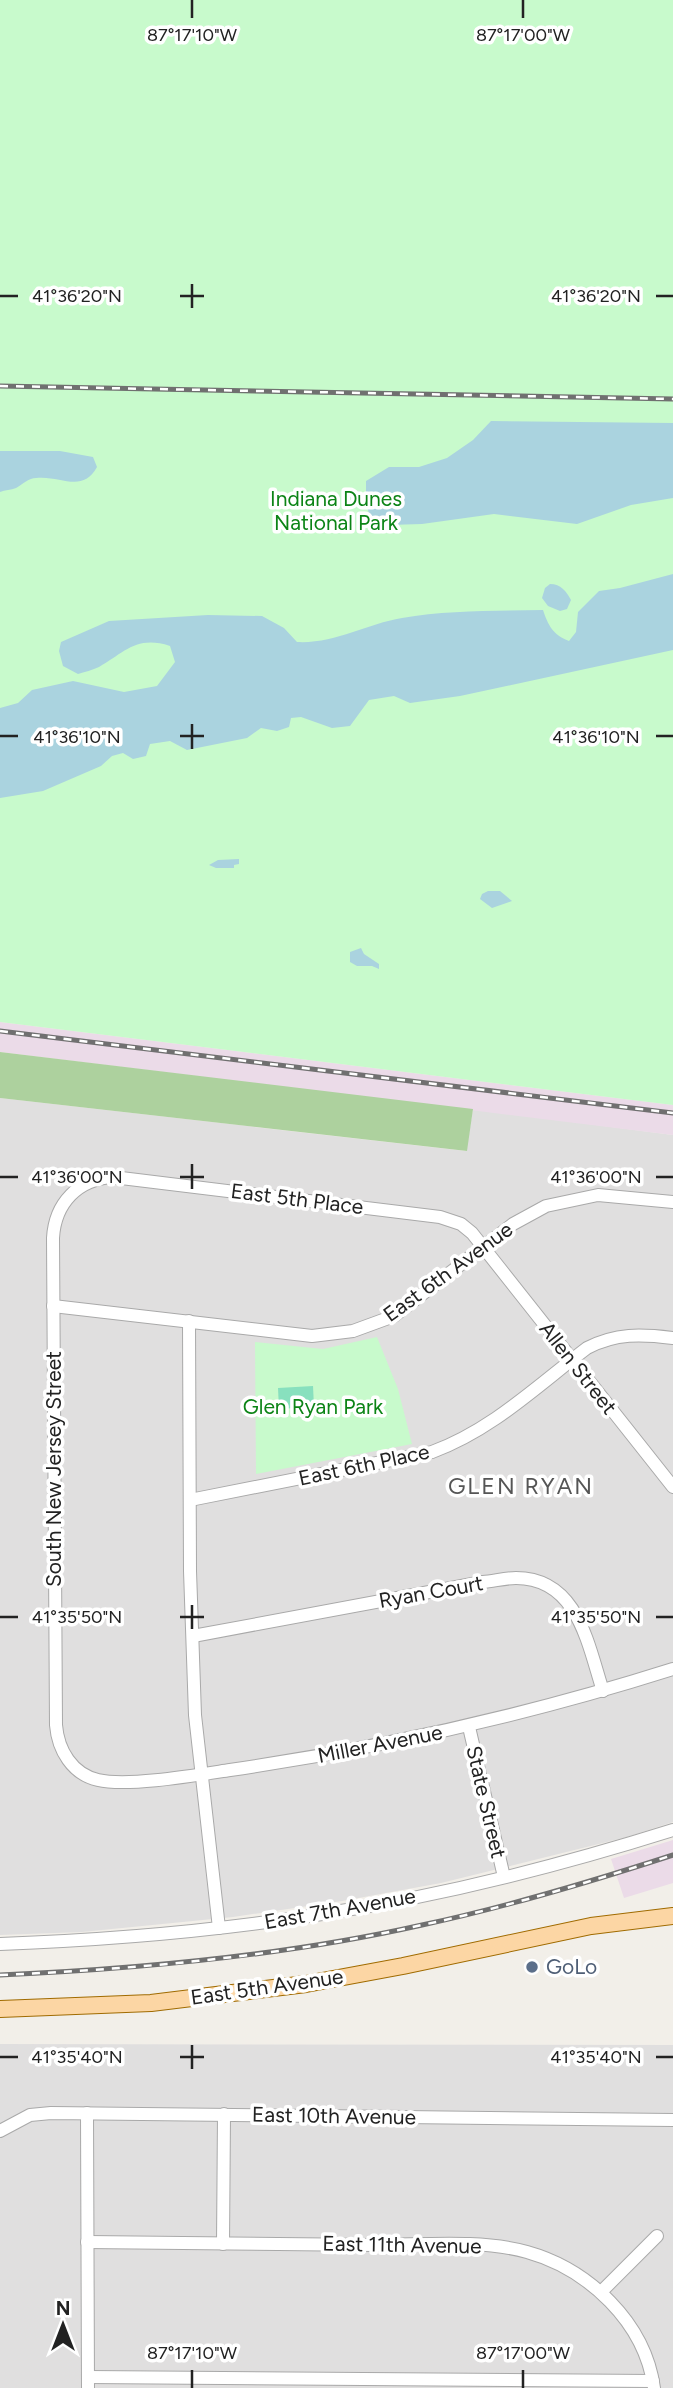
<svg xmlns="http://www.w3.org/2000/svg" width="673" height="2388" font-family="Figtree,sans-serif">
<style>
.residential{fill:#e0dfdf}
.industrial{fill:#ebdbe8}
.forest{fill:#add19e}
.park{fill:#c8facc}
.pitch{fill:#88e0be}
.water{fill:#aad3df}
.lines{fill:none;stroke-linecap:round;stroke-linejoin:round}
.minor-casing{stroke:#a9a9a9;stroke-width:14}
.major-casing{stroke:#a06b00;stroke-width:18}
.minor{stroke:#fff;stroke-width:12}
.major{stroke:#fcd6a4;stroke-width:16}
.rail-casing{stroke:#707070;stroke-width:5}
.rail{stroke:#fff;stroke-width:2.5;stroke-dasharray:8;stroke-linecap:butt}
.ticks{fill:none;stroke:#222;stroke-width:2.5}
.service-dot{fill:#5c6f8a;stroke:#fff;stroke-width:2.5}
.labels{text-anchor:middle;stroke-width:7;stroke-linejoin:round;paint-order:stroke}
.park-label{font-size:21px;fill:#0c8416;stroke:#fff}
.street-label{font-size:21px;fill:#222;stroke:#fff}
.service-label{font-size:21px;fill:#4e5e75;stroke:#fff;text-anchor:start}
.neighbourhood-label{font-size:23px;letter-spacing:2px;fill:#555;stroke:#fff}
.ticks-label{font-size:18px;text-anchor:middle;fill:#222;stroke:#fff;stroke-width:7;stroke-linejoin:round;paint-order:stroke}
</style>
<rect width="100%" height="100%" fill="#f2efe9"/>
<g class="residential">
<polygon points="0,1098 466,1151 473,1109 673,1135 673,1822 627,1837 441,1883 342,1901 233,1917 82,1932 0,1935"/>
<polygon points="0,2044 673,2045 673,2388 0,2388"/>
</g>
<g class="industrial">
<polygon points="0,1022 673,1105 673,1135 0,1052"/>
<polygon points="673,1840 673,1883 624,1898 611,1859"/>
</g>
<polygon class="forest" points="0,1052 473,1109 467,1151 0,1098"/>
<g class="park">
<polygon points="0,0 673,0 673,1105 0,1022"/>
<polygon points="377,1337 398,1389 412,1444 256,1474 255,1342 323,1349"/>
</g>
<polygon class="pitch" points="313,1386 314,1407 279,1409 278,1388"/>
<g class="water">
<polygon points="491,421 673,423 673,498 631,505 577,524 494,514 422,524 389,525 370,519 366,500 366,481 389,467 419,467 447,458 473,440"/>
<path d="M0,451H60L93,457L97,467C82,494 61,475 36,478C29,478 23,484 16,488C11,490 5,490 0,492Z"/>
<path d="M673,574V650L460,696L410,703L394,696L369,700L350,726L332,728L301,717L291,718L289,727L277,731L261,728L247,738L187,750L170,741L150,744L146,756L133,759L123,753L112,756L101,766L43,791L0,798V708L18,703L32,690L73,681L124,692L157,686L175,662L170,646C136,635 124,653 99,667C93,670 84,672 78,674L63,666L59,651L61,642L109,621L208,615L262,616L284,628L297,642C334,644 366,624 402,618C447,610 497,611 543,610C548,625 553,635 569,641L576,632L578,612L599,591L620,588Z"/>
<path d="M550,584C561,584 566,591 571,600L567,609L560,611L548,606L542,598L545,588Z"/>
<polygon points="239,859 239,864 234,865 234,868 216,868 209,865 218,860"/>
<polygon points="488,891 500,891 512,901 492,908 480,899 482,894"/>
<polygon points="361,948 364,954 379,964 379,969 372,966 357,966 350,962 350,952"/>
</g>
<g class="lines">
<defs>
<g id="minor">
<polyline points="53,1306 312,1336 353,1331 394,1316 513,1224 546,1206 598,1195 673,1202"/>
<polyline points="189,1321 190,1571 195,1715 219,1928"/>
<path d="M673,1487L472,1233L461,1224L440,1217L113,1177C78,1179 55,1203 53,1238L56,1725C58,1750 72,1774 98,1780C128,1787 197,1775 230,1770C381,1748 528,1715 673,1669"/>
<path d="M190,1500L432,1452C492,1430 537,1386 587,1348C616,1333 641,1334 673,1338"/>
<path d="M193,1636L483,1582C494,1581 506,1578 516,1578C578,1578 588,1645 603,1691"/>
<polyline points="469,1727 504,1877"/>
<path d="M0,1944C108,1940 216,1931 322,1914C441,1896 559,1866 673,1830"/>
<polyline points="87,2113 88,2388"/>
<polyline points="0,2131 30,2115 51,2113 673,2120"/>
<path d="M87,2242C183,2243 278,2244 374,2245C422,2245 481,2239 527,2252C588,2269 645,2322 654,2388"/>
<polyline points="223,2244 224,2114"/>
<polyline points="601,2292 657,2236"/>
<polyline points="88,2377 653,2381"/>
</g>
<polyline id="major" points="0,2009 151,2003 306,1984 403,1966 591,1926 673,1916"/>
</defs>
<use href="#minor" class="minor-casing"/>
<use href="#major" class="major-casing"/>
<use href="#minor" class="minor"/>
<use href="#major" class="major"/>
<defs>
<g id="rail">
<polyline points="0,386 673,399"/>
<polyline points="0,1031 673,1113"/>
<path d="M0,1975C141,1969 284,1956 422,1925C507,1907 590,1882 673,1855"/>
</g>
</defs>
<use href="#rail" class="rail-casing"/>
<use href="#rail" class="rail"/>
</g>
<path class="ticks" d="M192,0V18M523,0V18M192,284V308M0,296H18M180,296H204M656,296H673M192,724V749M0,736H18M180,736H204M656,736H673M192,1164V1189M0,1177H18M180,1177H204M656,1177H673M192,1605V1629M0,1617H18M180,1617H204M656,1617H673M192,2045V2069M0,2057H18M180,2057H204M656,2057H673M192,2370V2388M523,2370V2388"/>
<circle class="service-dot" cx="532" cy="1967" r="7"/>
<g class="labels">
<g class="park-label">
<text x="336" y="506">Indiana Dunes<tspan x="336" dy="24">National Park</tspan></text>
<text x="313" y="1414">Glen Ryan Park</text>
</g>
<g class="street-label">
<text transform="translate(297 1199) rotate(7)" y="7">East 5th Place</text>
<text transform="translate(448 1272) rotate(-36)" y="7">East 6th Avenue</text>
<text transform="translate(578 1368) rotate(52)" y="7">Allen Street</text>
<text transform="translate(364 1465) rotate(-12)" y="7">East 6th Place</text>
<text transform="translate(54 1469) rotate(-90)" y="7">South New Jersey Street</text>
<text transform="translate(431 1592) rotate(-10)" y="7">Ryan Court</text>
<text transform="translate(380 1744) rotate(-11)" y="7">Miller Avenue</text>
<text transform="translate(486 1802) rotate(77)" y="7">State Street</text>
<text transform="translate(340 1909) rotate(-10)" y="7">East 7th Avenue</text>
<text transform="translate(267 1987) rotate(-8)" y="7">East 5th Avenue</text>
<text transform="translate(334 2116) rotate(1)" y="7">East 10th Avenue</text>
<text transform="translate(402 2245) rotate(1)" y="7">East 11th Avenue</text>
</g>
<g class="service-label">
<text x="546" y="1974">GoLo</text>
</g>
<g class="neighbourhood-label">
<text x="521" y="1494">GLEN RYAN</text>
</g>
</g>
<g class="ticks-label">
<text x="192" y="41">87°17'10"W</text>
<text x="523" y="41">87°17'00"W</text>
<text x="77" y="302">41°36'20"N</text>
<text x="596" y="302">41°36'20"N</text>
<text x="77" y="743">41°36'10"N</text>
<text x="596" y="743">41°36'10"N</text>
<text x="77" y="1183">41°36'00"N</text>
<text x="596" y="1183">41°36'00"N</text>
<text x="77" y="1623">41°35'50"N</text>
<text x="596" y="1623">41°35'50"N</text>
<text x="77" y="2063">41°35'40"N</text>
<text x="596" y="2063">41°35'40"N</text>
<text x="192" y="2359">87°17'10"W</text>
<text x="523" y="2359">87°17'00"W</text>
</g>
<g transform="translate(63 2325)" stroke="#ffffff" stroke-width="5" paint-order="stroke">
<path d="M0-5L12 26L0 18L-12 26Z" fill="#222222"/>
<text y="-10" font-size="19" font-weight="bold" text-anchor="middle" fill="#222222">N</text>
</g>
</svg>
